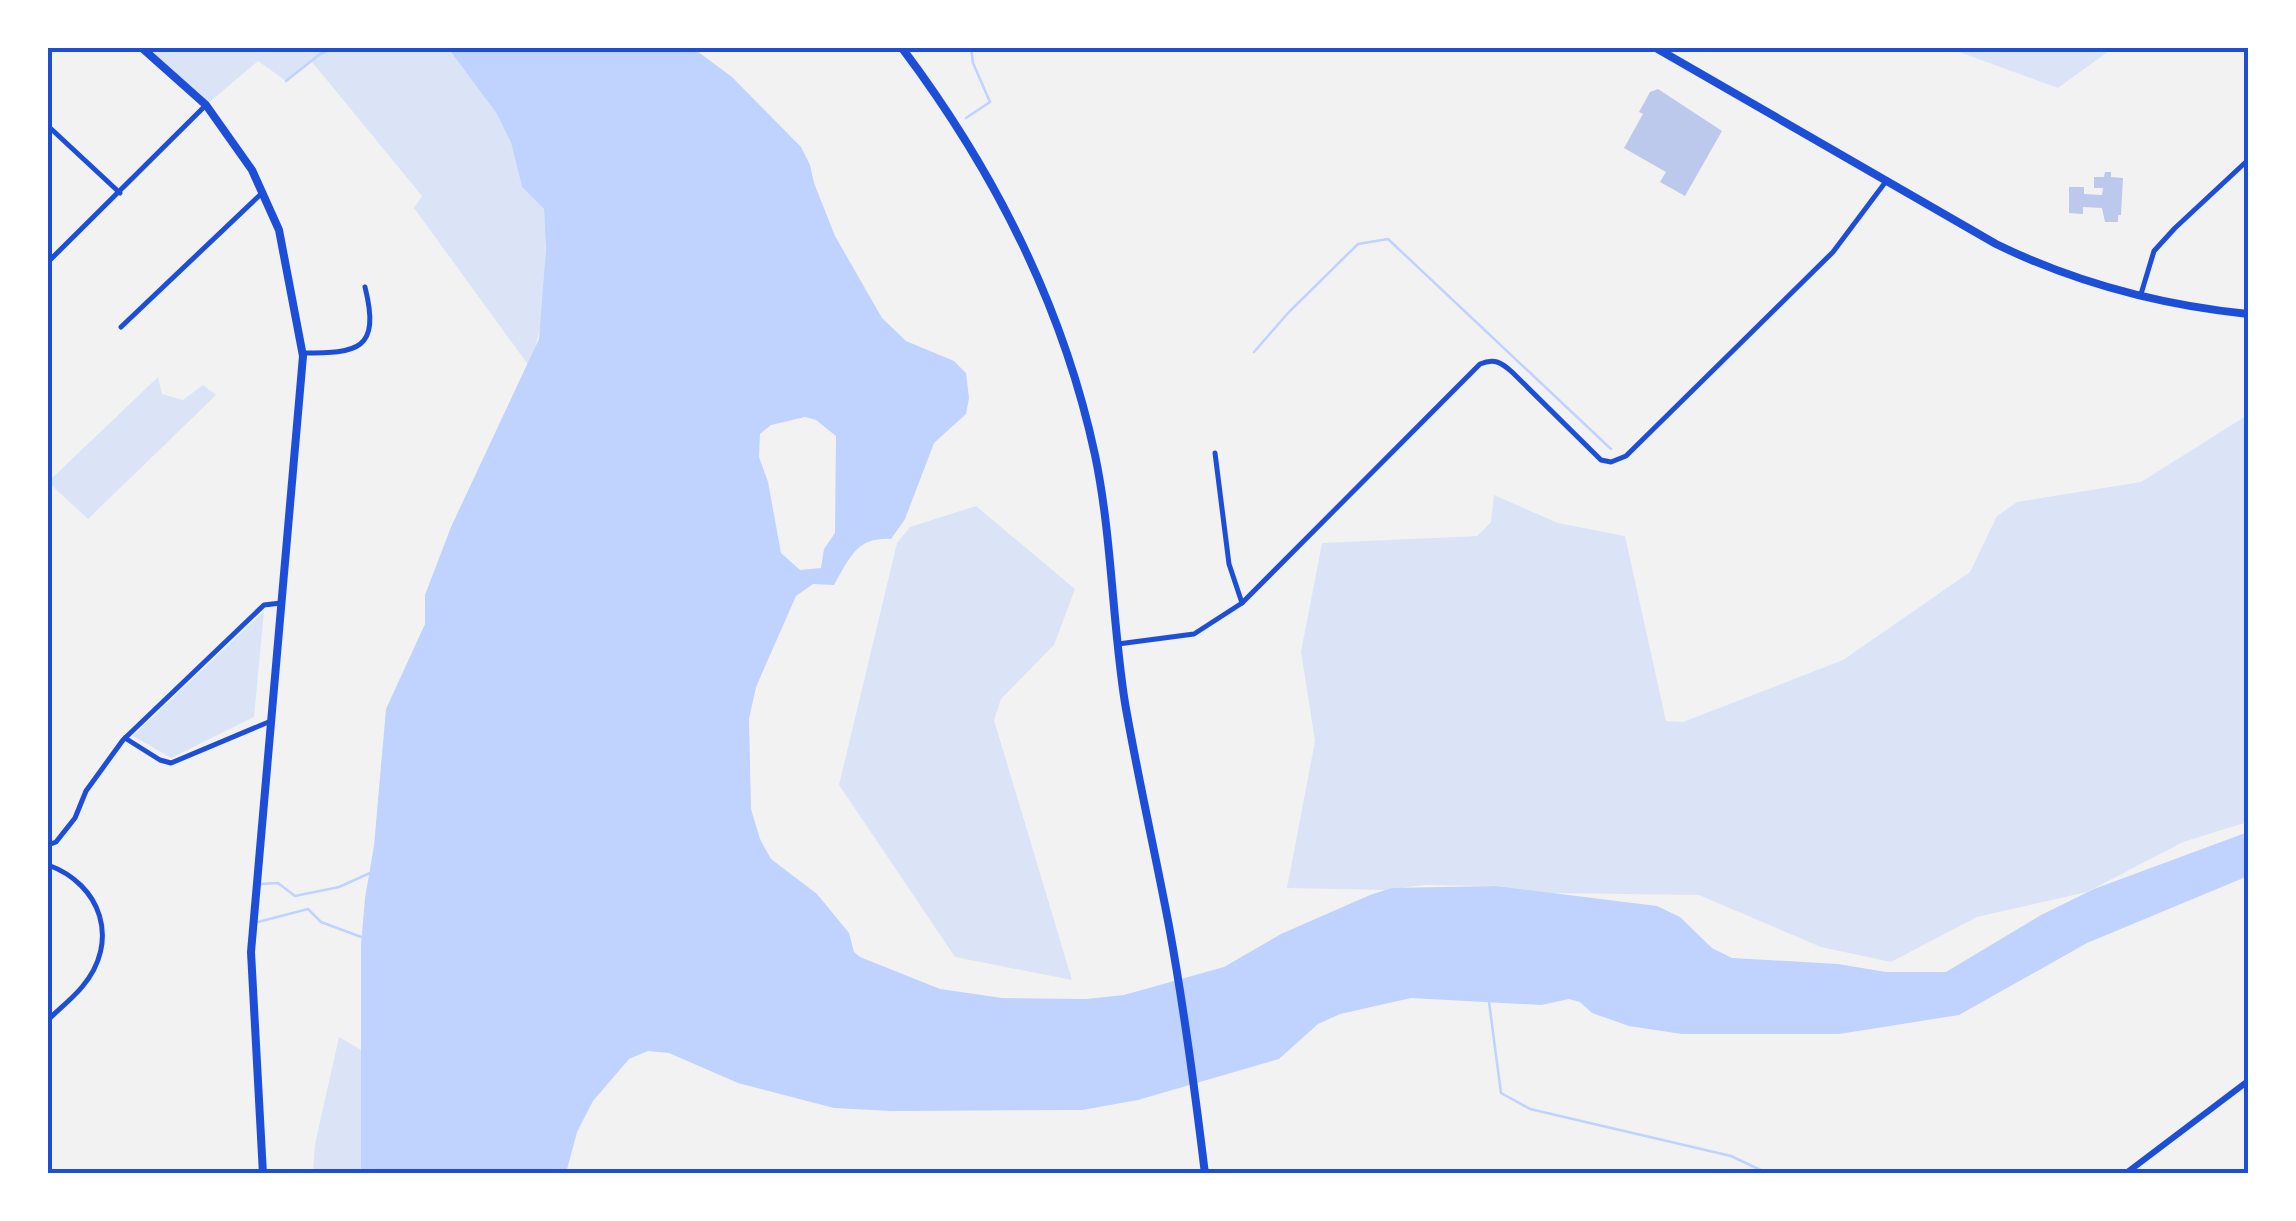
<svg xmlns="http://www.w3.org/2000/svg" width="2296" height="1221" font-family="Raleway,sans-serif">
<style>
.green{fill:#dbe4f7}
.water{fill:#bfd3fe;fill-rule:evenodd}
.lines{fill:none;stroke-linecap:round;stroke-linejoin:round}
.stream{stroke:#bfd3fe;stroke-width:2.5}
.building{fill:#bdc9ec}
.minor{stroke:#1d4ed8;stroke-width:5}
.tertiary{stroke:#1d4ed8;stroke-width:6}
.secondary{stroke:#1d4ed8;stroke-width:8}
.primary{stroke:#1d4ed8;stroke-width:8}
.neatline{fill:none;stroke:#1d4ed8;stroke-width:4}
</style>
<rect width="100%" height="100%" fill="#f2f2f2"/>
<g class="green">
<path d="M142,48H448L497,114L511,143L522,187L544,209C547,261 548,318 529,366L414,208L422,196L312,62L286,81L258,61L206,105Z"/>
<polygon points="1948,48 2113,48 2058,88"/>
<polygon points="158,377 162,394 183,400 203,385 216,395 88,519 48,482"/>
<polygon points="2246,416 2248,822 2183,842 2087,892 1977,917 1891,962 1821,947 1699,895 1549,893 1496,886 1423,885 1386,890 1287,888 1315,741 1301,652 1322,543 1477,536 1491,522 1494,495 1558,523 1625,536 1666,721 1683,722 1843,660 1970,572 1997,516 2017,502 2141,482"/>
<polygon points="976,506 1075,589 1054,645 1001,699 994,720 1072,980 955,957 839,785 897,543 910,527"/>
<polygon points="264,611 254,717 171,758 133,736"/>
<polygon points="339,1037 361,1050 361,1173 313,1174 315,1144"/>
</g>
<path class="water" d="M448,48H693L732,77L801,147L810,165L814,183L835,236L882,318L906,341L954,361L966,373L969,398L966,414L934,443L905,519L891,539C856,537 850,558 834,585L813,584L796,596L756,687L749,719L751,809L760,839L771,859L817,894L849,933L854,952L860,957L940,989L1002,998L1086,999L1124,995L1224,967L1281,934L1370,895L1392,888L1496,886L1657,906L1680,917L1712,948L1732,958L1838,964L1886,972H1946L2041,915L2094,889L2248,832V876L2087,943L1959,1015L1839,1034H1682L1629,1026L1592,1013L1580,1002L1569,999L1541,1005L1411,998L1340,1014L1318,1024L1279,1059L1138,1100L1082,1110L891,1111L834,1108L738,1083L669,1053L648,1051L629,1059L593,1101L577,1132L566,1173L361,1174V945L365,898L374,846L386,709L425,624V595L451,527L539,339L546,250L544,209L522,187L511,143L497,114ZM805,417L816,420L836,436L835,533L824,549L821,568L800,570L781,553L768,482L759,457L760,434L771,425Z"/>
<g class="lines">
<g class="stream">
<polyline points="286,81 320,54 334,48"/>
<polyline points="966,118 990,102 973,63 971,48"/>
<polyline points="1254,352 1289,312 1358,244 1388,239 1611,449"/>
<polyline points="261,884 278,883 295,896 339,887 370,873"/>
<polyline points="258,922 308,909 321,922 364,938"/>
<polyline points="1489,1002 1501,1093 1530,1109 1731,1156 1769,1174"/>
</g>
</g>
<g class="building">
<polygon points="1658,89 1722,131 1685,196 1660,182 1666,172 1624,148 1643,114 1639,112 1650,92"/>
<polygon points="2105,172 2111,172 2111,177 2123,178 2121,215 2118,215 2118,222 2105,222 2102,208 2083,207 2083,214 2069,213 2069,187 2084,187 2084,194 2102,195 2103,188 2094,188 2094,177 2104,177"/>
</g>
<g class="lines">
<g class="minor">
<polyline points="48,126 120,193"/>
<polyline points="48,262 205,106"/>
<polyline points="2141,294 2154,251 2175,228 2248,160"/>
<polyline points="121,327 262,193"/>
<path d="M303,353C357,353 381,351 365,287"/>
<polyline points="1215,453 1229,564 1242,603"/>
<path d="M1118,644L1194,634L1242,603L1480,364C1494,358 1501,362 1512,372L1601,460L1611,462L1626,456L1833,252L1887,180"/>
<polyline points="125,738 160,760 171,763 271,721"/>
<polyline points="48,845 56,842 75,818 86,791 123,740 264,605 281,603"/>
<path d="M48,865C101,884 121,941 82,987C72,999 59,1009 48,1020"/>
</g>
<polyline class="tertiary" points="2125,1174 2248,1081"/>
<g class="secondary">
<polyline points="142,48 206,105 252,170 279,230 303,356 251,952 263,1174"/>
<path d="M902,48C993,169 1063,306 1095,455C1112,536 1112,621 1125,703C1138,778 1155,852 1169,926C1184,1008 1195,1091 1205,1174"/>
</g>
<path class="primary" d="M1656,48L1996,244C2076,283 2160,305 2248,314"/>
</g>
<rect width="2296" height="1221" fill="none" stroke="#ffffff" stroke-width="100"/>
<rect x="50" y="50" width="2196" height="1121" class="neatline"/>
</svg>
